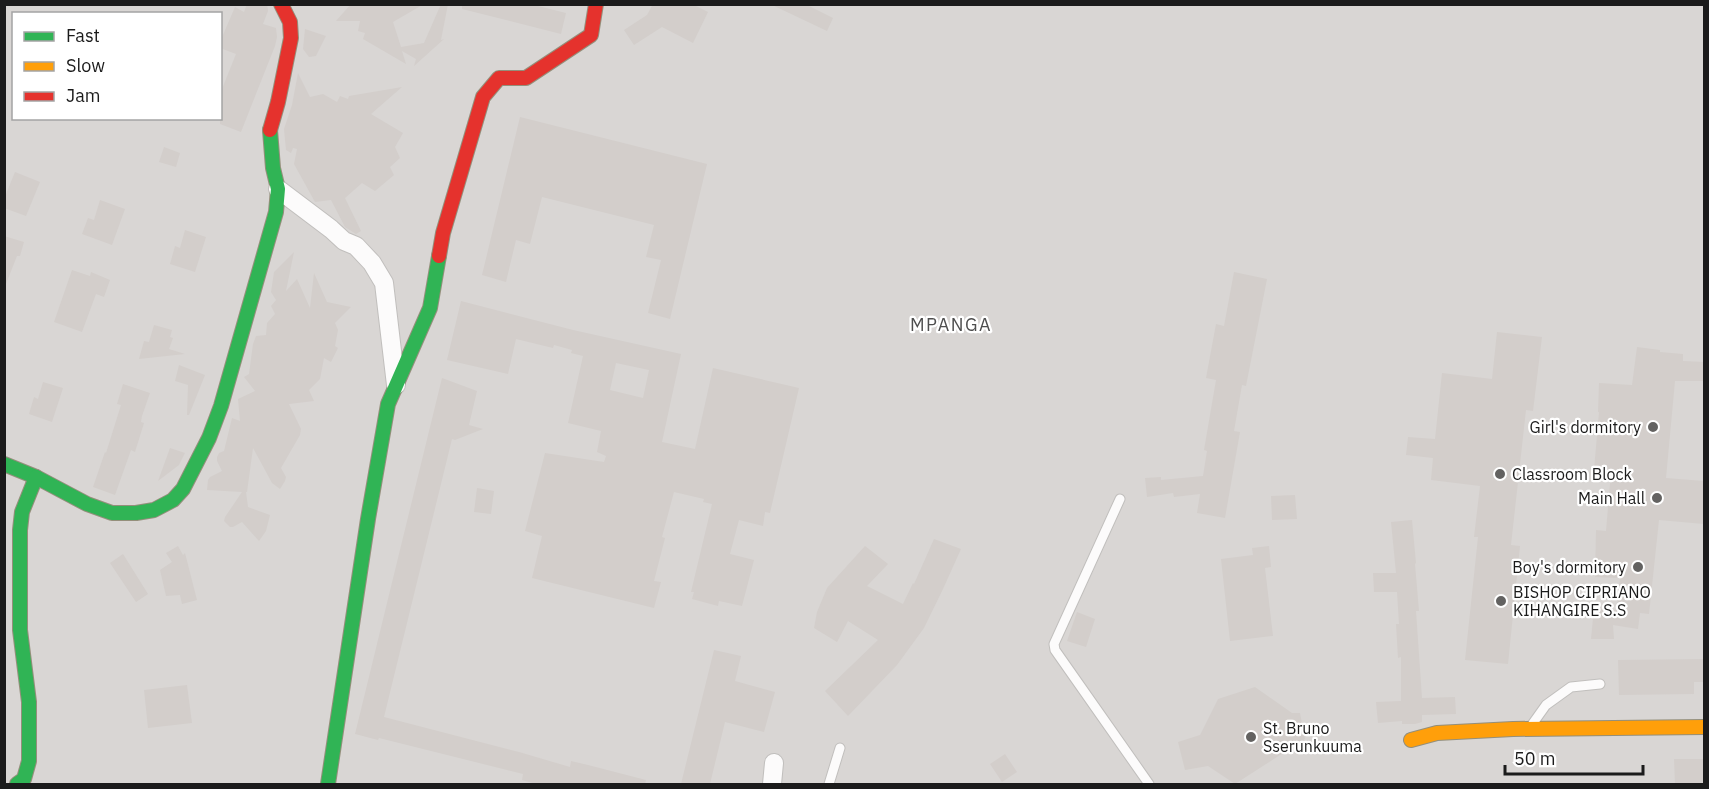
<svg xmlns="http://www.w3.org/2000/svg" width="1709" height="789" font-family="'IBM Plex Sans',sans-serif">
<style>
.residential{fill:#d9d6d4;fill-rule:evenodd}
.building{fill:#d3cecb;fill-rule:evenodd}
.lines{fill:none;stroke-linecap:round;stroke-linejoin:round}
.lane-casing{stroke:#c1bfbd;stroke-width:11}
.street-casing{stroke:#c1bfbd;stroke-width:20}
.fast-casing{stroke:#948f7b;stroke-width:16}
.slow-casing{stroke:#948f7b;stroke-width:16}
.jam-casing{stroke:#948f7b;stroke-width:16}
.lane{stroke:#fcfbfb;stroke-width:9}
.street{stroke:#fcfbfb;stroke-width:18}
.fast{stroke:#30b455;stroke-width:14}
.slow{stroke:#ff9f0a;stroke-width:14}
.jam{stroke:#e5322d;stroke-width:14}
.poi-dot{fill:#636261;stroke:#fff;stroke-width:2}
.labels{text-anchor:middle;stroke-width:4.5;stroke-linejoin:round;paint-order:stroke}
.poi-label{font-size:16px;fill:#1b1b1b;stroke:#fff;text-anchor:end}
.neighbourhood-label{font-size:18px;letter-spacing:1.5px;fill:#4e4e4e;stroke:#fff}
</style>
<rect width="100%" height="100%" fill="#eae6e2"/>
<path class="residential" d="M5,5H1704V784H5ZM14,14H220V118H14Z"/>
<g class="building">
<polygon points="247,4 267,4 268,11 263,24 276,28 277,37 275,46 241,132 220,124 220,94 236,54 220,48 220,42 235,7 244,12"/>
<polygon points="351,4 424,4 393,22 401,47 424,43 441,4 448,4 441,40 444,39 414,66 416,59 402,51 406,64 363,39 365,33 358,31 360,21 336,21"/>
<polygon points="462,4 530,4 566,13 561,34 462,9"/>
<polygon points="653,4 692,4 708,12 693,43 662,27 634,45 624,30 647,15"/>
<polygon points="770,4 805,4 833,18 827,31"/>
<polygon points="305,29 326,36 316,56 309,57 303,49"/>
<polygon points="298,73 310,97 323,94 337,102 340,96 348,99 349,96 402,87 371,114 403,133 395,147 400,158 390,167 394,175 375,191 362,183 345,198 361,231 356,234 345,227 331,200 315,202 294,164 297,149 293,148 291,153 286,150 284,129 292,105"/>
<polygon points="520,117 707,164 670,319 648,313 661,260 646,257 654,225 542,197 530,244 516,240 506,282 482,275"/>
<polygon points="164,147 180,153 176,167 159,162"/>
<polygon points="15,172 40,182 26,216 4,208 4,199"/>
<polygon points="100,200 125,209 112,245 82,234 88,218 94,220"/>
<polygon points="185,230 206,237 195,272 170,264 175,246 180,248"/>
<polygon points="4,236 24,242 20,256 17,256 6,284 4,284"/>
<polygon points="294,252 286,291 297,279 310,308 314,273 327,302 351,307 335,323 338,330 335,346 338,348 331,362 324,358 320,379 309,390 314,401 289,404 301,429 300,435 281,468 286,477 285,481 280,489 272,483 253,448 247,492 246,492 248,507 270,515 266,531 259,541 242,522 233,527 230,527 224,521 225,517 242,492 207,490 208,480 210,477 222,471 217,461 217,457 219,453 224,451 232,418 240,421 238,399 255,391 244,377 249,374 253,344 256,336 266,335 267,323 275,314 271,306 276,300 271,292 274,272"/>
<polygon points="72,270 90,276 91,272 110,280 104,297 96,294 82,332 54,322"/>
<polygon points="1234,272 1267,279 1246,386 1242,385 1234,431 1240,432 1225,518 1197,513 1200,494 1174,497 1173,493 1147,497 1145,478 1161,477 1161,480 1203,476 1207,451 1204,450 1216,380 1206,378 1216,324 1224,326"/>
<path d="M461,301L573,330L681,354L662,442L695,449L713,368L799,388L770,513L765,512L763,526L739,520L730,554L754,560L742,606L719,601L718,606L692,599L694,592H691L712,504L703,502L704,499L674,492L662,537L665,538L654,581L661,582L654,608L532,578L542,536L525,531L545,453L604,462L606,456L597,452L601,431L568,423L583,356L571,353L572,350L554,345L553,348L516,339L508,374L447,360ZM616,363L649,370L643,398L610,390Z"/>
<polygon points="154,325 172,330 170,337 173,338 169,349 185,354 139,359 144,341 149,342"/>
<polygon points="1497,332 1542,337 1533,411 1526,410 1511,545 1520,546 1508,664 1465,660 1478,537 1474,537 1480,486 1431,480 1433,458 1406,455 1408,437 1435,439 1442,373 1492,379"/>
<polygon points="1637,347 1660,350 1660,352 1683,354 1683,361 1704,362 1704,381 1675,381 1666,478 1704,481 1704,524 1659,520 1649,614 1640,613 1638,629 1613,625 1614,639 1591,639 1594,608 1617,610 1620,578 1595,577 1596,530 1606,531 1611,472 1594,470 1599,412 1598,412 1599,383 1632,385"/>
<polygon points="179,365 205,375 189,415 187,415 188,385 175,381"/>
<polygon points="442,378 477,391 469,425 483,429 455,440 452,439 384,717 519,752 570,767 571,761 588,765 646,780 645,784 536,784 522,780 523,774 379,738 378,740 355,734"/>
<polygon points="43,382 63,388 52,422 29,414 34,397 38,399"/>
<polygon points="123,384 150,393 142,416 141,422 144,423 135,452 131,450 115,495 93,487 105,452 106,453 121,405 117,404"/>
<polygon points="170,448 185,453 179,465 158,481"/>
<polygon points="477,488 494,491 491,514 474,512"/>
<polygon points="1295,495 1297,519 1272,520 1271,496"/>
<polygon points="1412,520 1416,563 1415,564 1419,611 1416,611 1422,698 1455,697 1456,714 1422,715 1422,722 1415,724 1402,724 1402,721 1378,723 1376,702 1401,701 1401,657 1398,658 1396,624 1399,624 1397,592 1374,592 1373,573 1396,573 1391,522"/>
<polygon points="934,539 961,549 943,589 924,628 897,665 848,716 825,691 878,640 848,621 837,642 814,628 817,612 827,588 865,546 888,564 867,586 903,604 913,583 914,584"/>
<polygon points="178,546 183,555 185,553 197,600 182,604 180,595 166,596 160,570 172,562 166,553"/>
<polygon points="1269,546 1271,567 1265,568 1273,636 1230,641 1221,559 1253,555 1252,548"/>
<polygon points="123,554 148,594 136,602 110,563"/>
<polygon points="1077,612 1095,619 1086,647 1067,641"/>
<polygon points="714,650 741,656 735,681 775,692 764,732 725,722 710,784 681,784"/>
<polygon points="1704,659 1704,682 1694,682 1694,694 1619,695 1618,660"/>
<polygon points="187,685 192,723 148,728 144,690"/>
<polygon points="1255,687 1292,713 1300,713 1305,739 1235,784 1208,766 1185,770 1178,742 1200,735 1218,699"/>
<polygon points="1005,754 1017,772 1002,782 990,764"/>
<polygon points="1674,759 1704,759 1704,784 1675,784"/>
</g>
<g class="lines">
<defs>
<g id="lane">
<polyline points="1120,499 1054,644 1055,650 1149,784"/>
<polyline points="1531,726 1546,705 1571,687 1600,684"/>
<polyline points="829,784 840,748"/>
</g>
<g id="street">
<polyline points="278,189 331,229 344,241 356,246 372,263 384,283 396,385"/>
<polyline points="772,784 774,763"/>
</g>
<g id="fast">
<polyline points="4,464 36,477 87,504 112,513 136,513 154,510 173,500 183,489 209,438 221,406 276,212 278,189 273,168 270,130"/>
<polyline points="17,784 24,779 29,761 29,702 20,630 20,530 22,512 36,477"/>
<polyline points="328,784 368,519 388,404 430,308 439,256"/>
</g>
<polyline id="slow" points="1411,740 1437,733 1513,729 1704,727"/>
<g id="jam">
<polyline points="270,130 278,102 291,38 290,22 281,4"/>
<polyline points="439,256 443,233 483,97 499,78 526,78 591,35 596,4"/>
</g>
</defs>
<use href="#lane" class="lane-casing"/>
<use href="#street" class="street-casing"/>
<use href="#fast" class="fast-casing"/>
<use href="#slow" class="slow-casing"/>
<use href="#jam" class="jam-casing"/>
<use href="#lane" class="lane"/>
<use href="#street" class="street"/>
<use href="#fast" class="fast"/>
<use href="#slow" class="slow"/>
<use href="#jam" class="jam"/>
</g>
<g class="poi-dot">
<circle cx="1653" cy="427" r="6"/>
<circle cx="1500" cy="474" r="6"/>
<circle cx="1657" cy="498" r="6"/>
<circle cx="1638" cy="567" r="6"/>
<circle cx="1501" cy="601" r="6"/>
<circle cx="1251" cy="737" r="6"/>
</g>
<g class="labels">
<g class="poi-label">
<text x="1641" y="433">Girl's dormitory</text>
<text x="1512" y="480" text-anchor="start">Classroom Block</text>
<text x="1645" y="504">Main Hall</text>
<text x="1626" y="573">Boy's dormitory</text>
<text x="1513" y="598" text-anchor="start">BISHOP CIPRIANO<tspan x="1513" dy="18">KIHANGIRE S.S</tspan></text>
<text x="1263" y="734" text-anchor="start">St. Bruno<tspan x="1263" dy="18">Sserunkuuma</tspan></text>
</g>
<g class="neighbourhood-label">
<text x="951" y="331">MPANGA</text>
</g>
</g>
<rect width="1709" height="789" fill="none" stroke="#1b1b1b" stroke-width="12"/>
<rect x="12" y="12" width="210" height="108" fill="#ffffff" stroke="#a4a4a4" stroke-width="1.5"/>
<rect x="24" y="32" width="30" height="9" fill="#30b455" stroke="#a4a4a4" stroke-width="1.5"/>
<text x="66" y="42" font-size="18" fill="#1b1b1b">Fast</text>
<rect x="24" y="62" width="30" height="9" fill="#ff9f0a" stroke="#a4a4a4" stroke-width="1.5"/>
<text x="66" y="72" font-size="18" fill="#1b1b1b">Slow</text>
<rect x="24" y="92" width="30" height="9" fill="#e5322d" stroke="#a4a4a4" stroke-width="1.5"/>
<text x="66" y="102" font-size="18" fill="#1b1b1b">Jam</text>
<path d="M1505 765v9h138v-9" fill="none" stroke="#1b1b1b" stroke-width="3"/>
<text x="1514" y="765" font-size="18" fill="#1b1b1b" stroke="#ffffff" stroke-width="4.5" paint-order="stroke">50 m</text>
</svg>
